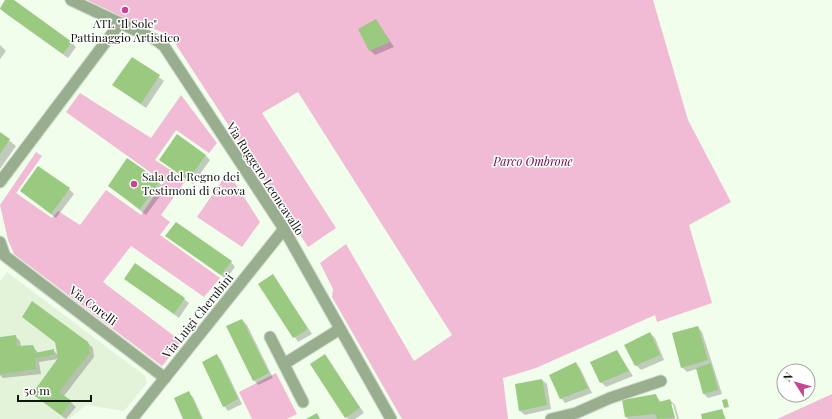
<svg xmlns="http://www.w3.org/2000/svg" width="832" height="419" font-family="'Playfair Display',serif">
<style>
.built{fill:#e2f3da}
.green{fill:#f1bbd6}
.shadow{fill:#0003}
.building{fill:#9aca80}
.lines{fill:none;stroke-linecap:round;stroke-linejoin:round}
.minor-casing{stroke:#ced9c9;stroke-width:13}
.minor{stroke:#99ae8f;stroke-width:11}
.poi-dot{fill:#c44591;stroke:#fff;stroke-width:1.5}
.labels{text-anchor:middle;stroke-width:3;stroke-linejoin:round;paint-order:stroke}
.poi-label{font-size:12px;fill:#121610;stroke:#fff}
.park-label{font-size:12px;font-style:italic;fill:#6c0a4a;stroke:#fff}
.street-label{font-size:12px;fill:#121610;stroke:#fff}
</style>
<rect width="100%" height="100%" fill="#f2feec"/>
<polygon class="built" points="7,272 145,376 147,383 124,411 86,405 69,419 0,419 0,281"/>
<g class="green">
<polygon points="87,0 653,0 688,120 731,202 689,225 712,303 657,322 655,315 536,368 503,378 508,419 402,419 332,297 333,289 320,263 346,244 414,361 452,335 298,92 262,113 336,228 308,247 173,40 162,32 131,21"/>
<polygon points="80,93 151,138 181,95 217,143 209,153 176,130 155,160 186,180 161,215 170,222 160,235 220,278 204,297 131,246 103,282 182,342 162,366 14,254 8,240 0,205 36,152 42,156 16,193 52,218 58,211 80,225 106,190 141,215 164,182 66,112"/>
<polygon points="228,172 260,222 242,247 197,217"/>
<polygon points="276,373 297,414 287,419 252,419 239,392"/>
<polygon points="832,394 832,419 777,419"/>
</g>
<g class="shadow">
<polygon points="6,0 12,0 71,42 76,47 68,58 5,13 0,8"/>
<polygon points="376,20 394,47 375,55 370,50"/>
<polygon points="0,45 6,51 0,59"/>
<polygon points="132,58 164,81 146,108 113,85"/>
<polygon points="0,133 16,146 0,169"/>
<polygon points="205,155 210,160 193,184 160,160"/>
<polygon points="128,160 166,188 146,215 109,186"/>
<polygon points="69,189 74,194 56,218 21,191"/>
<polygon points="166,236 231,262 235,267 226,279"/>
<polygon points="273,275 312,334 298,342 259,284"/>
<polygon points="126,279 184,299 189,303 179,318"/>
<polygon points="23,317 88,343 93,348 94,357 64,396 76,407 66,419 38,398 58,359 39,362 41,374 3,378 0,375 0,338 15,336 20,341 21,347 33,346 38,353 53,350 58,355 56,343"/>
<polygon points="242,320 247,325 273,378 258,385 254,380"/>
<polygon points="698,327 702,332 722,394 708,398 704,394 697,369 687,372 682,367"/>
<polygon points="650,333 655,338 664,360 641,370 636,365"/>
<polygon points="617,351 633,376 606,387 601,382"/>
<polygon points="325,355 364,413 355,419 348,419 346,417"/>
<polygon points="217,356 221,360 242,404 228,411 224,406"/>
<polygon points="575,363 580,368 592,393 565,403 561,398"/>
<polygon points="542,380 547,384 551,409 525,415 520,411"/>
<polygon points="188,393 193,397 203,419 184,419"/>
<polygon points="655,395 661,402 670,400 675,405 679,419 677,419 673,404 671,404 675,419 628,419 626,417 624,400"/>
<polygon points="722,410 726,419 703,419"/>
</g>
<g class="building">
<polygon points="5,0 14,0 72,42 63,54 0,9"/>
<polygon points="376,19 390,42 369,51 358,29"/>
<polygon points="132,57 160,75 141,104 112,85"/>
<polygon points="0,132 10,139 0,154"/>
<polygon points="177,134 206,155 188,180 159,160"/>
<polygon points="127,158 160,181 140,209 108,186"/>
<polygon points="38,166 70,188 51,214 20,191"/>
<polygon points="176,222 232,261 221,275 165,236"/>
<polygon points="135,263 185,298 174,314 124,279"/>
<polygon points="273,274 308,329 293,338 258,284"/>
<polygon points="32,301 88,342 90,352 59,392 72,401 61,415 32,394 58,358 55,342 22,317"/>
<polygon points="242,319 269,373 253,381 226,326"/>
<polygon points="698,326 708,360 681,368 672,333"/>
<polygon points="650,332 660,355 635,366 624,345"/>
<polygon points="16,335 17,346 33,345 35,353 54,349 54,355 35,358 36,369 0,374 0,337"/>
<polygon points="617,350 629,371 600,383 590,362"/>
<polygon points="217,354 238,399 223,407 202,362"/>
<polygon points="325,354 360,408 345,418 310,364"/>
<polygon points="576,362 588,388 560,399 549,375"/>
<polygon points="711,363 718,390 703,394 696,368"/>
<polygon points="542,379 547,405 519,411 515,384"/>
<polygon points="189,391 202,419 183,419 174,398"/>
<polygon points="656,394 659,402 670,399 675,418 657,419 655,414 625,417 622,400"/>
<polygon points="727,399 729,407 724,408 722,400"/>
<polygon points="722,409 725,419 702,419 701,414"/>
<polygon points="317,413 320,419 306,419"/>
</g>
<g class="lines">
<defs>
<g id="minor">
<polyline points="71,0 156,40 164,46 284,229 391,419"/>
<polyline points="0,182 120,23"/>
<polyline points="0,242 5,256 165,378"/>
<polyline points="270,337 303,402"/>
<polyline points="284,364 340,329"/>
<polyline points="132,419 284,229"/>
<polyline points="551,419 576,413 610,398 661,381"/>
</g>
</defs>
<use href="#minor" class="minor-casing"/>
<use href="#minor" class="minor"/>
</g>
<g class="poi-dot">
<circle cx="125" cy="10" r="4"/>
<circle cx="134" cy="184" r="4"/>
</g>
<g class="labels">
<g class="poi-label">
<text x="125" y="28">ATL "Il Sole"<tspan x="125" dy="14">Pattinaggio Artistico</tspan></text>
<text x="142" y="181" text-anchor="start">Sala del Regno dei<tspan x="142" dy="14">Testimoni di Geova</tspan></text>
</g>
<g class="park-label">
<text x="533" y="166">Parco Ombrone</text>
</g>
<g class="street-label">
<text transform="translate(265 179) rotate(57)" y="4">Via Ruggero Leoncavallo</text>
<text transform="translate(93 306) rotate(37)" y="4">Via Corelli</text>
<text transform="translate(198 316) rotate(-51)" y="4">Via Luigi Cherubini</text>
</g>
</g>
<g transform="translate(796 383) rotate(307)"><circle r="19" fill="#ffffff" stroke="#a0a29f"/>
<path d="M0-3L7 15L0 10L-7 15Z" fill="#c44591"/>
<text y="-6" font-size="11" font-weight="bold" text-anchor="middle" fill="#121610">N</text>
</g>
<path d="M18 395v6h73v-6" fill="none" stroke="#121610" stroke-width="2"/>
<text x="24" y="395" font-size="12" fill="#121610" stroke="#ffffff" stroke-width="3" paint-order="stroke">50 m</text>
</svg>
